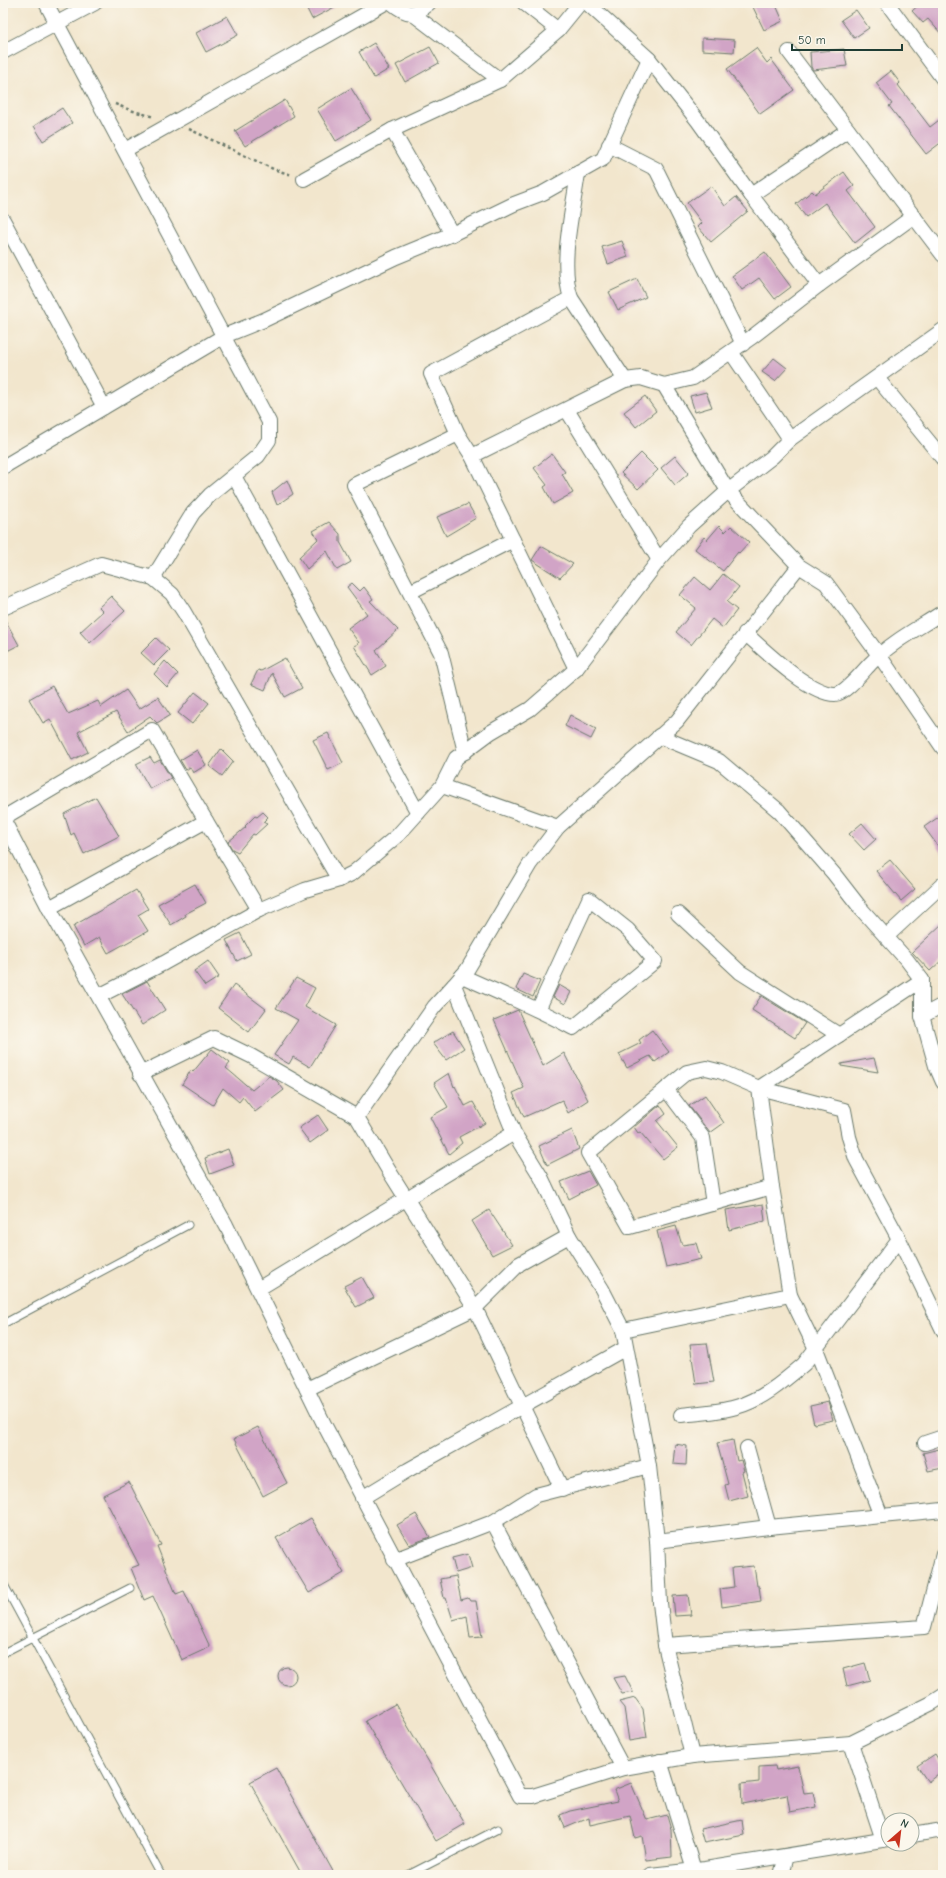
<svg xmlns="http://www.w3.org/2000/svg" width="946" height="1878" font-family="'Comic Neue',sans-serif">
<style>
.building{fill:#d1a4c6}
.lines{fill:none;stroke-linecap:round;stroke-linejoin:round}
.lane-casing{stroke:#69786a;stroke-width:9}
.street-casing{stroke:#69786a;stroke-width:16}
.path{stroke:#69786a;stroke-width:2.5;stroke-dasharray:3 3;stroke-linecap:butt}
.lane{stroke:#fff;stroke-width:7}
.street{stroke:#fff;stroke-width:14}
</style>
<rect width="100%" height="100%" fill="#fbf7ec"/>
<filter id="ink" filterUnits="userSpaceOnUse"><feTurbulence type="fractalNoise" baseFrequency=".025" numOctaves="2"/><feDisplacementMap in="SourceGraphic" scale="8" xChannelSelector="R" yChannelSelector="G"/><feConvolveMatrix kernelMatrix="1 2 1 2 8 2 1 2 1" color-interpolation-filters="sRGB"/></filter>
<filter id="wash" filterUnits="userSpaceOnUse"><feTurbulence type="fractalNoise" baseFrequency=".012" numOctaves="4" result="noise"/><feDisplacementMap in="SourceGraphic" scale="16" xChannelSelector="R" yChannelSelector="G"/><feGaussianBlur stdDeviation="0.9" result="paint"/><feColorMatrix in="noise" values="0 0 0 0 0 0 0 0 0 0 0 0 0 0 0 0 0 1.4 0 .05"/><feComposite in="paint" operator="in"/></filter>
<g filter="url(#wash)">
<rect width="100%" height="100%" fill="#f2e6cd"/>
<g id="blocks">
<g class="building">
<polygon points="304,3 342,3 312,19"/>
<polygon points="751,3 775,3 783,21 764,30"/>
<polygon points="921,3 943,3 943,36 928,19 923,23 912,11"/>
<polygon points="856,10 869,28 854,38 841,20"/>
<polygon points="227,16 238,35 206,52 196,33"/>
<polygon points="702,38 735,40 734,52 702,50"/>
<polygon points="374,43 389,69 374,78 359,52"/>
<polygon points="430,47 439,63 405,82 396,65"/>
<polygon points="756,48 767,63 771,59 794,90 760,114 727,69"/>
<polygon points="844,49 847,66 813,70 811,67 810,52"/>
<polygon points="891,71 900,83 898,85 930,127 943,117 943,141 926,154 889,106 892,104 876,83"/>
<polygon points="351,88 371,120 336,141 317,109"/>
<polygon points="285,100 294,116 245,146 235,131"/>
<polygon points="62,108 72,123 43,141 34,126"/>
<polygon points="844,172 854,186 848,191 875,227 855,243 825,203 806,217 796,204 812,191 815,194"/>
<polygon points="711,186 725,206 736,197 748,211 711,242 698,227 702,223 687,203"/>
<polygon points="622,241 628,257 608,264 602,247"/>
<polygon points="765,252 791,287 775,299 759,278 742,290 732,276"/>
<polygon points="637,279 646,297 618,310 609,292"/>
<polygon points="774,358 787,368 775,381 762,372"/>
<polygon points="706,392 712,407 695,412 690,396"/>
<polygon points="645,396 656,411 636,427 624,412"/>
<polygon points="641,453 658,470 638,489 621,473"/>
<polygon points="552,454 565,472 562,474 573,493 553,504 544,487 547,485 534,468"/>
<polygon points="675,456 689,473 675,485 661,468"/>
<polygon points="287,480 293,494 277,505 272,492"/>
<polygon points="468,504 476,518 446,536 437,517"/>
<polygon points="329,522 340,534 340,542 351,562 337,570 327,551 307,569 299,557 318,539 313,531"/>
<polygon points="719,526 725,532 731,526 749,542 739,553 738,552 723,571 695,549 704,537 707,540"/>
<polygon points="541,546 573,564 560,578 532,560"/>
<polygon points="723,574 739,587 727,602 737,610 723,628 712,619 691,645 676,632 696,608 680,595 695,577 710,590"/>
<polygon points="352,583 360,591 364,587 373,599 370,601 398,630 376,650 386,666 372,675 354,646 359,643 348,628 367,614 347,587"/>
<polygon points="111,596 125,611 90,643 80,632 103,611 99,607"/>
<polygon points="3,616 19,645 3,653"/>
<polygon points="156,638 169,650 154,665 141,653"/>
<polygon points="285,658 302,688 285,697 272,673 265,690 251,684 258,670 261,671"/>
<polygon points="165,661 178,674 167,687 154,674"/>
<polygon points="52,686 68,714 98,701 101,707 126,690 139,709 158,697 170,715 157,723 150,716 128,731 116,712 78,732 88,752 72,760 50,719 43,723 29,699"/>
<polygon points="195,692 209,703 192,724 178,713"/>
<polygon points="570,715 596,729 591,739 565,726"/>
<polygon points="328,733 343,763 328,770 313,740"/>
<polygon points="221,749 233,761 222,776 209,766"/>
<polygon points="197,750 206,765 193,773 190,767 186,770 180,760"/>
<polygon points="150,757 154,763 160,760 171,778 150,789 136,764"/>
<polygon points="96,797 119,836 84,854 74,833 71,835 64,814"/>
<polygon points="263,812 268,817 263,822 267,824 255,835 253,834 238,852 232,849 228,842 246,827 245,826 255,816 257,817"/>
<polygon points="943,814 943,853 924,827"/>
<polygon points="862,823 876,839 864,850 849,834"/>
<polygon points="890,860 915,889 901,901 876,871"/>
<polygon points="195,884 206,903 185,914 186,916 171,925 158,904"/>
<polygon points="136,890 148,909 138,915 148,931 108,953 99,937 84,946 73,926"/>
<polygon points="943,923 943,959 930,971 912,952"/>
<polygon points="240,933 251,954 237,961 226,940"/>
<polygon points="208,961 219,977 205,986 194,971"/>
<polygon points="523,974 540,981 533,997 516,989"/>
<polygon points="296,978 315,988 305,1007 336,1025 310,1067 293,1057 289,1064 274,1055 298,1020 276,1008"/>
<polygon points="147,981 165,1010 142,1025 122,994"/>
<polygon points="234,985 266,1009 249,1032 218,1008"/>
<polygon points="559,985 571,992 565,1004 553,997"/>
<polygon points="761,996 805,1023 795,1038 752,1010"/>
<polygon points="518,1010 543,1066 564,1053 588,1100 568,1113 562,1100 524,1117 513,1093 524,1088 494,1020"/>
<polygon points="652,1030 669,1052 655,1062 650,1056 627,1068 619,1054 641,1043 639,1040"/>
<polygon points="453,1031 464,1048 446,1060 433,1043"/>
<polygon points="212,1049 230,1063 226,1068 252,1090 269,1076 277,1081 284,1090 255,1112 243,1097 239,1102 223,1088 213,1105 182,1084 191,1070 193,1072"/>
<polygon points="874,1058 878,1072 841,1066 841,1064"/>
<polygon points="449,1073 454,1087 455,1086 465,1106 473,1102 485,1123 459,1137 462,1143 449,1154 430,1117 448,1107 434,1083"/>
<polygon points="705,1095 724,1123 710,1133 689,1106"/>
<polygon points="660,1105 666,1114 657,1121 678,1147 663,1159 640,1132 638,1133 634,1127"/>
<polygon points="318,1115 328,1130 310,1143 299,1128"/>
<polygon points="572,1130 579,1149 547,1165 539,1146"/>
<polygon points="228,1149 234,1165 210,1174 205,1158"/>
<polygon points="588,1171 596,1185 569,1199 561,1182"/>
<polygon points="763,1204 765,1221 729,1230 726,1210"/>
<polygon points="489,1210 512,1245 492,1255 472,1221"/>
<polygon points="676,1226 682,1245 696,1243 701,1259 666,1267 657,1231"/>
<polygon points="362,1277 374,1298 356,1307 344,1286"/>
<polygon points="707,1343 714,1382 696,1384 690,1344"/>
<polygon points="828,1402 833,1420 814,1424 810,1406"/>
<polygon points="258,1427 287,1483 263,1496 234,1439"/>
<polygon points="733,1440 737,1461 741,1460 744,1471 742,1472 748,1496 729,1501 725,1485 728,1484 717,1443"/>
<polygon points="675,1444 687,1446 686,1465 673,1464"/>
<polygon points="939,1449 943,1468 928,1471 923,1453"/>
<polygon points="129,1482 161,1545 157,1546 176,1594 184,1591 210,1647 182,1660 153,1596 144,1600 131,1568 139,1565 103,1495"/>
<polygon points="416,1514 430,1537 409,1545 397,1525"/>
<polygon points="311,1518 344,1573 309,1593 276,1538"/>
<polygon points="468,1554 472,1568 456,1573 452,1558"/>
<polygon points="754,1566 757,1586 759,1586 761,1601 722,1607 720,1589 734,1587 732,1568"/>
<polygon points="456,1576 461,1600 468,1598 470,1601 476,1601 482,1637 470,1638 467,1616 453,1620 446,1598 444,1598 440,1579"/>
<polygon points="688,1595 691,1615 675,1616 673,1596"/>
<polygon points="865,1663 870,1680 847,1686 843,1669"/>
<circle cx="287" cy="1676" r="9"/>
<polygon points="625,1676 633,1692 622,1694 613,1678"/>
<polygon points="635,1698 643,1709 647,1738 629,1741 624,1708 619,1702"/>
<polygon points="395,1704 465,1824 436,1841 365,1721"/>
<polygon points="935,1754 943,1767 943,1770 928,1782 917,1766"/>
<polygon points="775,1766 776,1770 798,1766 804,1793 813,1792 816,1807 790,1812 787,1795 742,1804 741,1784 759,1782 759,1767"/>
<polygon points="276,1768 335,1875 302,1875 250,1782"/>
<polygon points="631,1783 647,1820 667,1815 671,1829 672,1857 646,1860 642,1836 635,1838 630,1816 590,1825 589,1818 565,1828 560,1815 570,1811 618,1801 614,1790"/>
<polygon points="742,1820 744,1835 704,1843 700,1829"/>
</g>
</g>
</g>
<g filter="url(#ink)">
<use href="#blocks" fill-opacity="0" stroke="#69786a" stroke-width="1"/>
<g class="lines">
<defs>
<g id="lane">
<polyline points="3,1324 188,1225"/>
<polyline points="3,1583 161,1875"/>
<polyline points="3,1653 130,1588"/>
<polyline points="408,1875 498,1829"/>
</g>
<g id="street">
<polyline points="46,3 269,422 269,440 258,456 210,495 193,513 153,578"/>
<path d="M392,3C408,16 413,16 429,3"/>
<polyline points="524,3 558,30"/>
<polyline points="587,3 649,59 698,121 751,195 819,285"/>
<polyline points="887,3 943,79"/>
<polyline points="413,14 500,80"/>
<polyline points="3,52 95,3"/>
<polyline points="789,52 943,255"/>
<polyline points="392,130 452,234"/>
<polyline points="609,145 656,169 743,344"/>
<polyline points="125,150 385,3"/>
<path d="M578,173C573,211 559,262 571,298L625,380"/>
<polyline points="304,179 392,130 500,80 558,30 580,3"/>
<polyline points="751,195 848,130"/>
<polyline points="3,220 104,407"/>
<polyline points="571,298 431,374 458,434 472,456 576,669"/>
<polyline points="731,352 790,439"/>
<polyline points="877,378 943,459"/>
<polyline points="664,385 728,491 799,566 826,583 879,655 943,748"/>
<polyline points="567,410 659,560"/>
<polyline points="458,434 354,485 441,653 465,752"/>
<polyline points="472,456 625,380 641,378 664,385 693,378 752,337 819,285 914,216"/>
<polyline points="3,467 224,336 264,320 396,257 452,234 514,204 543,193 603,159 649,59"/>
<polyline points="234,476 418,813"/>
<polyline points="410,592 513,540"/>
<polyline points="3,608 101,564 153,578 172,594 184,612 339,880"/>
<path d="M745,633C764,650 809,694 835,694C845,694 864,670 871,663C891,642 919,628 943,612"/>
<polyline points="659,736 719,761 779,811 834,874 862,910 907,960 922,980 922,1016 936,1066 943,1082"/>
<polyline points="442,786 558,827"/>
<polyline points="3,818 152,730 259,910"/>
<polyline points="3,819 49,908 226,1225 325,1426 520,1796 533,1796 623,1768 692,1756 851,1743 932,1703 943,1696"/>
<polyline points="49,908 206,821"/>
<polyline points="678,914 740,972 839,1035"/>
<polyline points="886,937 943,884"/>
<path d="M462,976C499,993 537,1008 573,1028L655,961L628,930L589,899L538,1010"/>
<polyline points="99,996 164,963 259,910 305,890 339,880 353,873 398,835 442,786 456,758 491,732 530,709 576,669 659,560 689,526 728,491 772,457 790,439 943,330"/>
<polyline points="922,1016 943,1005"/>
<polyline points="140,1074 214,1038 251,1056 357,1117 389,1171 475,1308 562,1489"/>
<polyline points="759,1088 772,1187 790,1295 816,1349 881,1516"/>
<polyline points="759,1088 922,980"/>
<polyline points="666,1089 703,1138 713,1204"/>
<polyline points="357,1117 434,1007 454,985"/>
<polyline points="772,1187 630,1227 588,1153 687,1072 706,1068 722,1072 759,1088 844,1110 849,1137 856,1159 899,1239 943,1330"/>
<polyline points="258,1289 514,1133"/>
<polyline points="623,1330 790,1295"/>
<polyline points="307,1389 475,1308 519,1264 569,1236"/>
<path d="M681,1415C699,1413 719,1412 736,1407C762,1400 784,1381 804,1364L899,1239"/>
<polyline points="925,1443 943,1437"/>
<polyline points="747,1448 769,1527"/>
<polyline points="362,1498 408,1470 626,1348"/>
<polyline points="493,1522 623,1768"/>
<polyline points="657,1541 769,1527 943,1510"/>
<polyline points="394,1560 493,1522 536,1495 649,1466"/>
<polyline points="665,1645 924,1627 943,1554"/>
<polyline points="851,1743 883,1840"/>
<polyline points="692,1756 665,1645 660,1603 657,1541 649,1466 623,1330 602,1289 569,1236 541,1177 514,1133 454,985 467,970 530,864 558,827 677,721 799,566"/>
<polyline points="660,1761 694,1870"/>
<polyline points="912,1835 943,1830"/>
<polyline points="650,1875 705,1869 888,1839"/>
<polyline points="781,1875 786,1856"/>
</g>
</defs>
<use href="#lane" class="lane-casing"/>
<use href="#street" class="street-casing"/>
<g class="path">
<polyline points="115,104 130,110 154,117"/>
<polyline points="189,129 273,169 292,175"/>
</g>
<use href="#lane" class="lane"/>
<use href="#street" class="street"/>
</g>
</g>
<rect width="946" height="1878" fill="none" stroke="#fbf7ec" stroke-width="16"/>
<g transform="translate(900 1832) rotate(28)"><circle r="19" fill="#fbf7ec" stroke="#a3ada2"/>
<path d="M0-3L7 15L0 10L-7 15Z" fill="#c8321e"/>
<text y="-6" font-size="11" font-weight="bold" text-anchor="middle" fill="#1f3d34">N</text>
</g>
<path d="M792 44v6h110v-6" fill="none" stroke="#1f3d34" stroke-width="2"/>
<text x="798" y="44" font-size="12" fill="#1f3d34" stroke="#fbf7ec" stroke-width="3" paint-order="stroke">50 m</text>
</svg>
